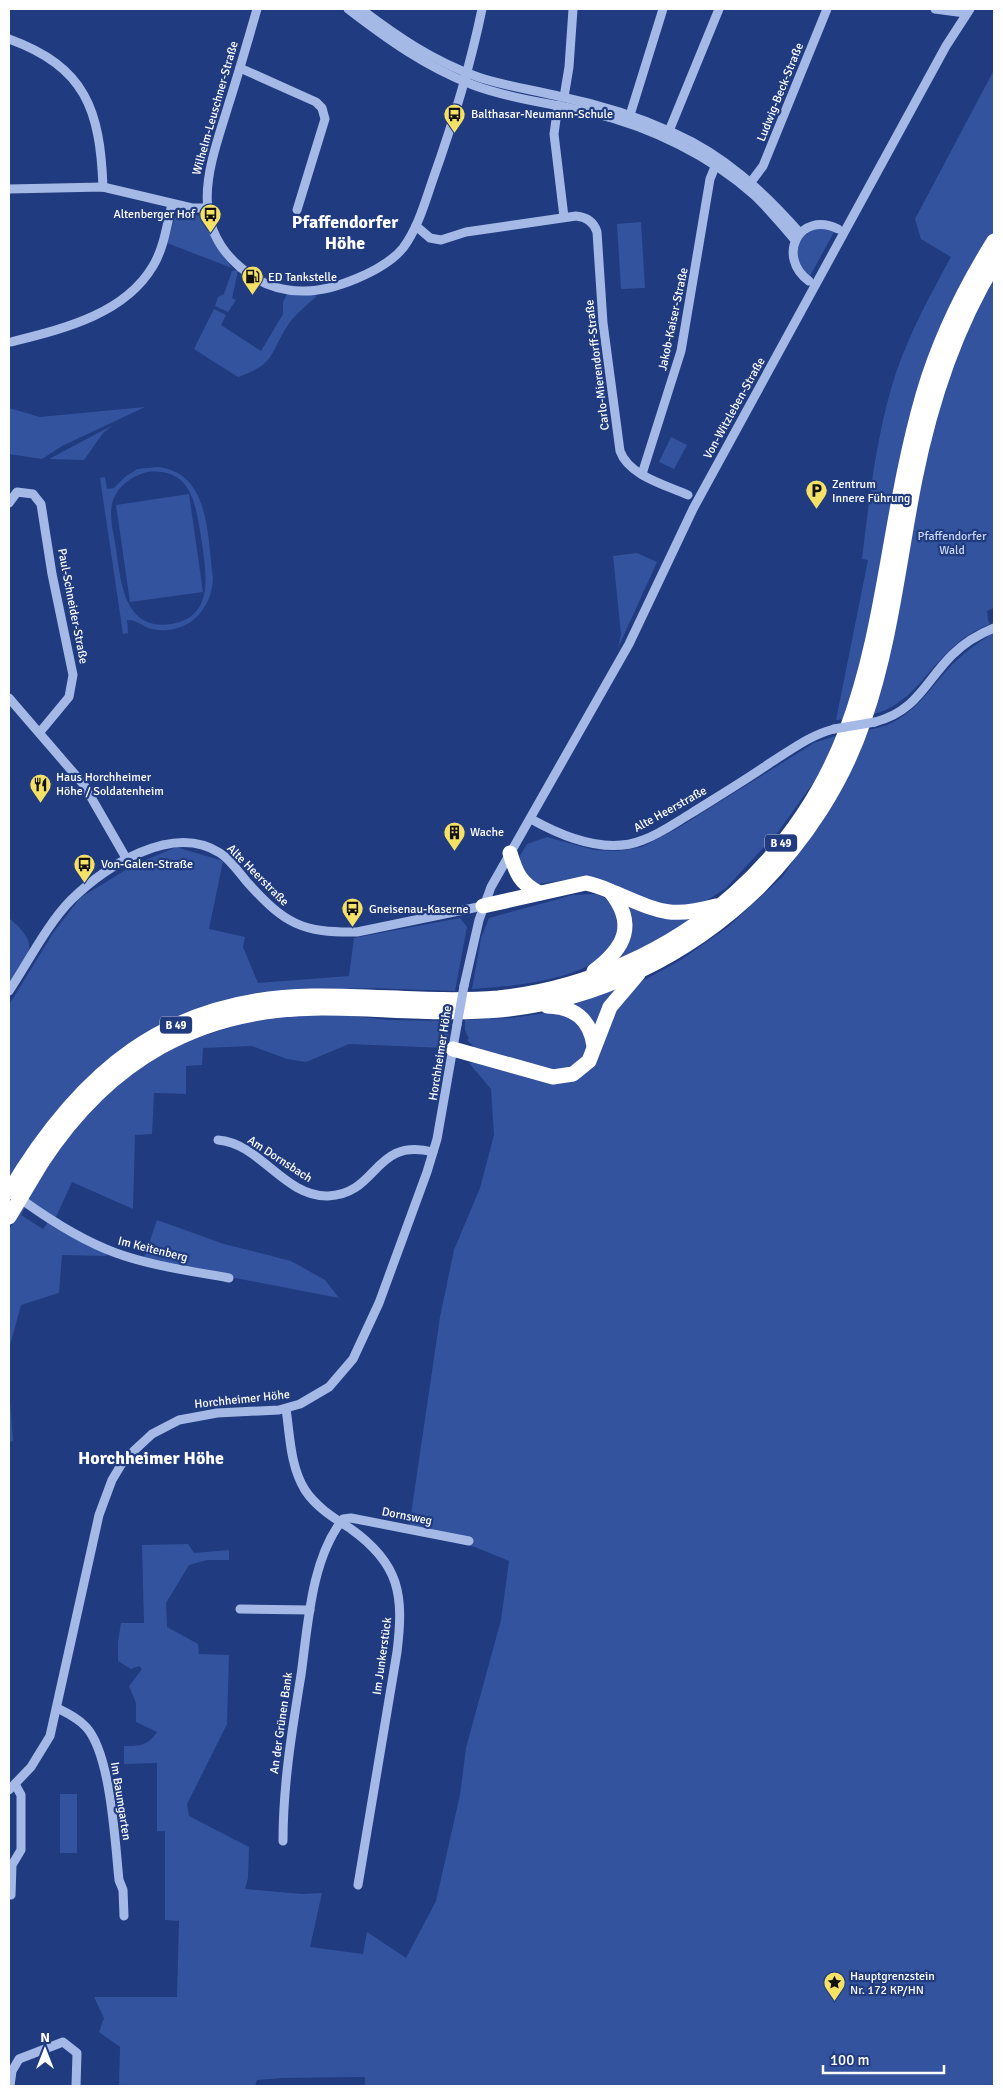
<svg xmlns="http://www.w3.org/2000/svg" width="1003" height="2095" font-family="Signika,sans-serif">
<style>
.green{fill:#34539e;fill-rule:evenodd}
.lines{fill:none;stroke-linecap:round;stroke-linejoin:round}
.minor{stroke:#a5b9e7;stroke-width:9}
.highway{stroke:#fff;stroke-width:15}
.minor-bridge{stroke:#a5b9e7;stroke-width:9}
.highway-bridge{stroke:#fff;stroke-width:15}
.labels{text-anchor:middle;stroke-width:4.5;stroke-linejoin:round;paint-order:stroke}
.shield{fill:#203b7f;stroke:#bcc4d9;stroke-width:1}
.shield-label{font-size:11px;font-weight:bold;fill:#fff}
.street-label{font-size:12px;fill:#fff;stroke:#203b7f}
.poi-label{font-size:12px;fill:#fff;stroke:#203b7f;text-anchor:start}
.park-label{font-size:12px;fill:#c9d6f6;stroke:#203b7f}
.district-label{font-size:18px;font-weight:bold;fill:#fff;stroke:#203b7f}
</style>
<rect width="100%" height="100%" fill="#203b7f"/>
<g class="green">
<path d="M994,70V232L982,251L846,719L836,720L868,560L862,559C869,502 875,445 891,389C904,343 928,299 951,257L921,239L915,219Z"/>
<polygon points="182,212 204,217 213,241 232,268 167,243 175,217"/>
<polygon points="641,222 645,288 621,289 617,224"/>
<path d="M821,228L834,232L810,276C787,265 795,232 821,228Z"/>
<polygon points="236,270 238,271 232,298 236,300 228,312 215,306 218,297 224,294 232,271"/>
<path d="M994,270V608L987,611L988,620L990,624C977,629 965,636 954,646C925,672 911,705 871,715L939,397Z"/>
<path d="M287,294L316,295V297C307,305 297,313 290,322C269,352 278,363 238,377L194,349L214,309L226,315L221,325L261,351L283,314V302Z"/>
<polygon points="145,407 62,446 42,459 9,454 9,408 40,417"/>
<polygon points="113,425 103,433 84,460 49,459"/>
<polygon points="671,437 687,445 674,469 659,462"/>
<path d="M158,467C211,473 207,538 213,578C212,611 186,636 152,629C143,627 136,619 127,620L128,633L123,634L100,478L105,477L107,489L114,488L125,477L137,469ZM147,472C194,467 196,508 202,543C206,574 215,617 171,624C124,631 121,582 116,549C114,534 108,516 113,500C119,485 132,476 147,472Z"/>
<polygon points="189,494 203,592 130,602 116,505"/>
<polygon points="637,553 657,562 618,648 621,634 613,556"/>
<path d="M994,633V2086H365V2077L283,2078L257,2080L255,2086H119L120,2047L99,2032L104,2018L94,1997H177L179,1921L165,1920V1831H157V1763L124,1764V1746C139,1746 148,1746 157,1732L136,1722V1703L129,1686L142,1669L139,1666L131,1669L118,1661V1642L121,1623H144L142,1545L188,1544L194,1553L229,1550V1560H207L189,1565L166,1603L167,1627L198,1644L199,1654L229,1655L227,1724L187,1804L189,1816L249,1847L248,1878L245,1889L302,1894L322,1893L310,1947L363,1954L367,1932L406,1958L436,1901L460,1795L466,1748L501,1620L509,1561L475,1547L409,1528L440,1317L454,1250L480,1188L494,1135L491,1089L469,1063L474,1062L570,1080L606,1022L637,984L679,961L728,927L783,876L828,809L866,730C906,726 924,696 948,669C961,655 978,642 994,633Z"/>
<polygon points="841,734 826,765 778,832 726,888 703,903 679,909 584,877 539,884 527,880 518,859 527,844 547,837 594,850 618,851 642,847 678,828 814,743"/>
<path d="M176,847L223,861L209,929L245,937L243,947L258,983L349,976L354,938L460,918L467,927L455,991L370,988L262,992L237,997L195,1010L97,1069C61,1102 36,1141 9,1181V1005L53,933L80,898L132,866Z"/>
<path d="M594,894C605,896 618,905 619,918C624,980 514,986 472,989L481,938L489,918L573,895Z"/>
<polygon points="622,901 687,916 691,921 622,960 619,954"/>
<path d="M9,918C42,946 29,953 9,985Z"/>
<polygon points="618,989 595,1025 571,1005"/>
<polygon points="552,1012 568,1013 589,1036 584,1059 560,1072 475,1048 467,1040 469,1039 465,1030 465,1020 511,1018"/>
<polygon points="341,1015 389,1020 450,1021 448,1041 444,1048 349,1044 306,1062 287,1059 252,1046 203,1048 202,1065 186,1066 186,1094 154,1093 152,1134 135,1135 133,1209 72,1182 55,1219 26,1200 47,1165 97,1099 172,1046 262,1017"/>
<polygon points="23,1204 26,1206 21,1215 43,1229 48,1222 108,1252 106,1256 62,1255 59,1293 21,1305 9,1349 9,1230"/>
<polygon points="157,1220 224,1244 291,1261 325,1280 339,1298 153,1262 144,1258"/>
<polygon points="9,1385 13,1441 9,1442"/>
<rect x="60" y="1794" width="17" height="59"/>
</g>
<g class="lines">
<g class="minor">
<path d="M257,9C248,40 239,72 229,103C212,160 185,220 240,267C257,282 279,291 302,291C332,292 384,271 403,248C418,228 425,202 433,179C453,123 470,67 482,9"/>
<path d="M348,9C387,39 426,67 473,85C511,99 555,104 594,113C651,127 711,156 754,195C769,209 782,225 795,240"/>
<path d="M361,9C398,37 433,61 478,77C505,86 534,90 562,97C601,105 638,117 674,133C724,155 764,192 800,233"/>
<polyline points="935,9 965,13"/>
<path d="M9,39C86,67 100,110 103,187"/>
<polyline points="240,68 316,102 322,108 325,119 297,210"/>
<polyline points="564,97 569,67 573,9"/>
<polyline points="558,105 554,134 564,217"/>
<polyline points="630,115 663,9"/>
<polyline points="669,131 719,9"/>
<polyline points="748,186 763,166 827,9"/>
<polyline points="9,189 103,187 192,208 207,208"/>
<path d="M416,226L430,238L441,240L466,232L576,216C586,217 594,222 597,232L603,323L620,451C629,476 666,485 688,495"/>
<path d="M809,281C776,257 799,210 838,229"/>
<path d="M11,342C62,329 124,315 153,266C164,248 167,224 172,204"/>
<polyline points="642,474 681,351 710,179 717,162"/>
<polyline points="9,503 17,492 33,494 41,504 52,574 73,675 69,697 40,732"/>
<polyline points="9,698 84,785 126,858"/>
<path d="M875,722C917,711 925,682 952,655C964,643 979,634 994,628"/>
<path d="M531,819C563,837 606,855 643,840C660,834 675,823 690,814C717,797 744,781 770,763C791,750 810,735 834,729"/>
<polyline points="464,986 479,920 491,887 629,644 693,509 946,46 970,9"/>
<path d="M9,991C27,964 48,923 71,900C105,867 172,822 220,853C231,860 240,874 248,883C285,924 302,933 357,932L483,906"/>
<path d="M218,1140C260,1143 284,1197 328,1196C379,1194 373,1137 433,1152"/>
<path d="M25,1202C53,1222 83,1241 116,1253C152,1266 191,1271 229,1278"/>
<path d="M286,1409C290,1435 290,1466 305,1490C316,1507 334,1518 351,1529C400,1564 404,1595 397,1652L358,1885"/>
<polyline points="240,1609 310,1610"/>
<path d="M57,1708C67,1713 78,1718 86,1727C111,1754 115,1843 119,1880L123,1890L124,1916"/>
<polyline points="9,1790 31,1767 50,1736 99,1515 112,1480 124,1460 152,1434 179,1420 217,1413 279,1410 300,1404 329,1387 353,1359 379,1303 427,1172 437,1139 457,1025"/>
<path d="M283,1841C283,1785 292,1730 301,1675C308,1625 311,1559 343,1519L351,1518L469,1541"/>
<polyline points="11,1895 12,1865 21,1850 21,1795 15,1784"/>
<polyline points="10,2086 12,2071 19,2059 63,2042 77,2053 76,2086"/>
</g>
<g class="highway">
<path d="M510,853C516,873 520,883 539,893"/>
<path d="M483,906L586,883C597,885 605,889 615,893C658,911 669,919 716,906"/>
<path d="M594,971C625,948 637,924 610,891"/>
<path d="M547,1006C574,1007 590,1018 594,1046"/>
<polyline points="453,1049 553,1077 573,1074 589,1061 610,1007 638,974"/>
<path d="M42,1162C109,1060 199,1008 322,1008C381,1008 441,1015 500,1010C597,1001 689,955 758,888C805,841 843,783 864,720C891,642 899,559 915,479C930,404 954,330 994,264"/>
<path d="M9,1192C80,1072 167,998 312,996C374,995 436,1003 498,998C585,989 670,951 735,893C892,752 870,579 923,395C939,340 964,289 994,241"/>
</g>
<g class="minor-bridge">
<polyline points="834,729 875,722"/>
<polyline points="457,1025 464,986"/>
</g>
<polyline class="highway-bridge" points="9,1217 42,1162"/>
</g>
<defs>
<symbol id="bus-pin" viewBox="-11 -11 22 30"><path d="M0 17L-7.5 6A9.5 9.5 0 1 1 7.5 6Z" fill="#f5e166" stroke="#203b7f"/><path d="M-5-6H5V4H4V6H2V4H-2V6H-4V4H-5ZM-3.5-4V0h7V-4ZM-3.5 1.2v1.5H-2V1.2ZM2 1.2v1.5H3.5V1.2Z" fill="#111"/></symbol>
<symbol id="fuel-pin" viewBox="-11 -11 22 30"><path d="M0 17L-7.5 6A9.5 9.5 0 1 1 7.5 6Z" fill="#f5e166" stroke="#203b7f"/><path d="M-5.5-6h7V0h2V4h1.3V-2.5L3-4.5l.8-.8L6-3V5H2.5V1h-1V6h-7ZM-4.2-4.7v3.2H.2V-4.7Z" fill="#111"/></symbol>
<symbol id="parking-pin" viewBox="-11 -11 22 30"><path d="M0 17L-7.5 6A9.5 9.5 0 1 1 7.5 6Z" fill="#f5e166" stroke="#203b7f"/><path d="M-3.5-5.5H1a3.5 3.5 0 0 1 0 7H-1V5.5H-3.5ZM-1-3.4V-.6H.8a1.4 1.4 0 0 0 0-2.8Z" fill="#111"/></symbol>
<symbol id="restaurant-pin" viewBox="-11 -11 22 30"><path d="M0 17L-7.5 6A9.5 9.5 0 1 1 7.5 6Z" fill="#f5e166" stroke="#203b7f"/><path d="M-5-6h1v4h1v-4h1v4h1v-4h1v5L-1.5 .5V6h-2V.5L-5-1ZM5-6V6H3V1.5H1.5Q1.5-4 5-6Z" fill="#111"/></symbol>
<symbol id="building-pin" viewBox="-11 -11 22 30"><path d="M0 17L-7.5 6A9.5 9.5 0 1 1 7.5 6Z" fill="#f5e166" stroke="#203b7f"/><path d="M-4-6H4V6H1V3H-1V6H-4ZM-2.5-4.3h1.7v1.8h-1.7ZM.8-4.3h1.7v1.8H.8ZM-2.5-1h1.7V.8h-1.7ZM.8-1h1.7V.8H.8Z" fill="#111"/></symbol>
<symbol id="sight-pin" viewBox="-11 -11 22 30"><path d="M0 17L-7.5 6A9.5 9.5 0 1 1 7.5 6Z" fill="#f5e166" stroke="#203b7f"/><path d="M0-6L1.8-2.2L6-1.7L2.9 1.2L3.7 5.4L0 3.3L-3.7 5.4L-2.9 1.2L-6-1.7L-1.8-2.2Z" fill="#111"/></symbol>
</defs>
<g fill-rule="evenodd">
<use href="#bus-pin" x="442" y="102" width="25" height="34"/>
<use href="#bus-pin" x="198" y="202" width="25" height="34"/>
<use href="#fuel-pin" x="240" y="264" width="25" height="34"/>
<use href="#parking-pin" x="804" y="478" width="25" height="34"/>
<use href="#restaurant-pin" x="28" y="772" width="25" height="34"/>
<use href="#building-pin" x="442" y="820" width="25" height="34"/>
<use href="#bus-pin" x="72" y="852" width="25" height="34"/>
<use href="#bus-pin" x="340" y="896" width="25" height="34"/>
<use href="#sight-pin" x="822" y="1970" width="25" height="34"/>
</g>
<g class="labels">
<g class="shield">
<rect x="765" y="834.5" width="32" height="17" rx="4"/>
<rect x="160" y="1016.5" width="32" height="17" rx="4"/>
</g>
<g class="shield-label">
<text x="781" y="847">B 49</text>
<text x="176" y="1029">B 49</text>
</g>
<g class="street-label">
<text transform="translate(780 92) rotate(-68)" y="4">Ludwig-Beck-Straße</text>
<text transform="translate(215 108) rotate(-74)" y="4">Wilhelm-Leuschner-Straße</text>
<text transform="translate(673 319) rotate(-78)" y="4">Jakob-Kaiser-Straße</text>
<text transform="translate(597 365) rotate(-97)" y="4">Carlo-Mierendorff-Straße</text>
<text transform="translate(734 408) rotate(-61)" y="4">Von-Witzleben-Straße</text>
<text transform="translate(73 606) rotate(79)" y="4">Paul-Schneider-Straße</text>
<text transform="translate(670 809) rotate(-29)" y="4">Alte Heerstraße</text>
<text transform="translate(258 875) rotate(45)" y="4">Alte Heerstraße</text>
<text transform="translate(440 1053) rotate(-81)" y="4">Horchheimer Höhe</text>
<text transform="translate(280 1159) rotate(33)" y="4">Am Dornsbach</text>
<text transform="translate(153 1249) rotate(14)" y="4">Im Keitenberg</text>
<text transform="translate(242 1399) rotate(-6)" y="4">Horchheimer Höhe</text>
<text transform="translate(407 1516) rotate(11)" y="4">Dornsweg</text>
<text transform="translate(382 1656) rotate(-82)" y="4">Im Junkerstück</text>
<text transform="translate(281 1723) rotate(-82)" y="4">An der Grünen Bank</text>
<text transform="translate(121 1801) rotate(81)" y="4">Im Baumgarten</text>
</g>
<g class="poi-label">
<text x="471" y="118">Balthasar-Neumann-Schule</text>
<text x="195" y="218" text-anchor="end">Altenberger Hof</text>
<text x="268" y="281">ED Tankstelle</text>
<text x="832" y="488">Zentrum<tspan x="832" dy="14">Innere Führung</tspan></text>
<text x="56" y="781">Haus Horchheimer<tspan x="56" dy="14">Höhe / Soldatenheim</tspan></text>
<text x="470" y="836">Wache</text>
<text x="101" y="868">Von-Galen-Straße</text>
<text x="369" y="913">Gneisenau-Kaserne</text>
<text x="850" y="1980">Hauptgrenzstein<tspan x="850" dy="14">Nr. 172 KP/HN</tspan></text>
</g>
<g class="park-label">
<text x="952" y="540">Pfaffendorfer<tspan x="952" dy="14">Wald</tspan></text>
</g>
<g class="district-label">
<text x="345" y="228">Pfaffendorfer<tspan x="345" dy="21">Höhe</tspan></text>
<text x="151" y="1464">Horchheimer Höhe</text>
</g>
</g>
<rect width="1003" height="2095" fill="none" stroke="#ffffff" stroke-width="20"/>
<g transform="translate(45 2050)" stroke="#203b7f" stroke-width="4" paint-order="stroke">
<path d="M0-4L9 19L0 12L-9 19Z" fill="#ffffff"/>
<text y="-8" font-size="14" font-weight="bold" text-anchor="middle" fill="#ffffff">N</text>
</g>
<path d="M823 2065v8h121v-8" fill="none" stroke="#ffffff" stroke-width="2.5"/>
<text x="830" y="2065" font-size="15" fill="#ffffff" stroke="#203b7f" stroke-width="4" paint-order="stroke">100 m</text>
</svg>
